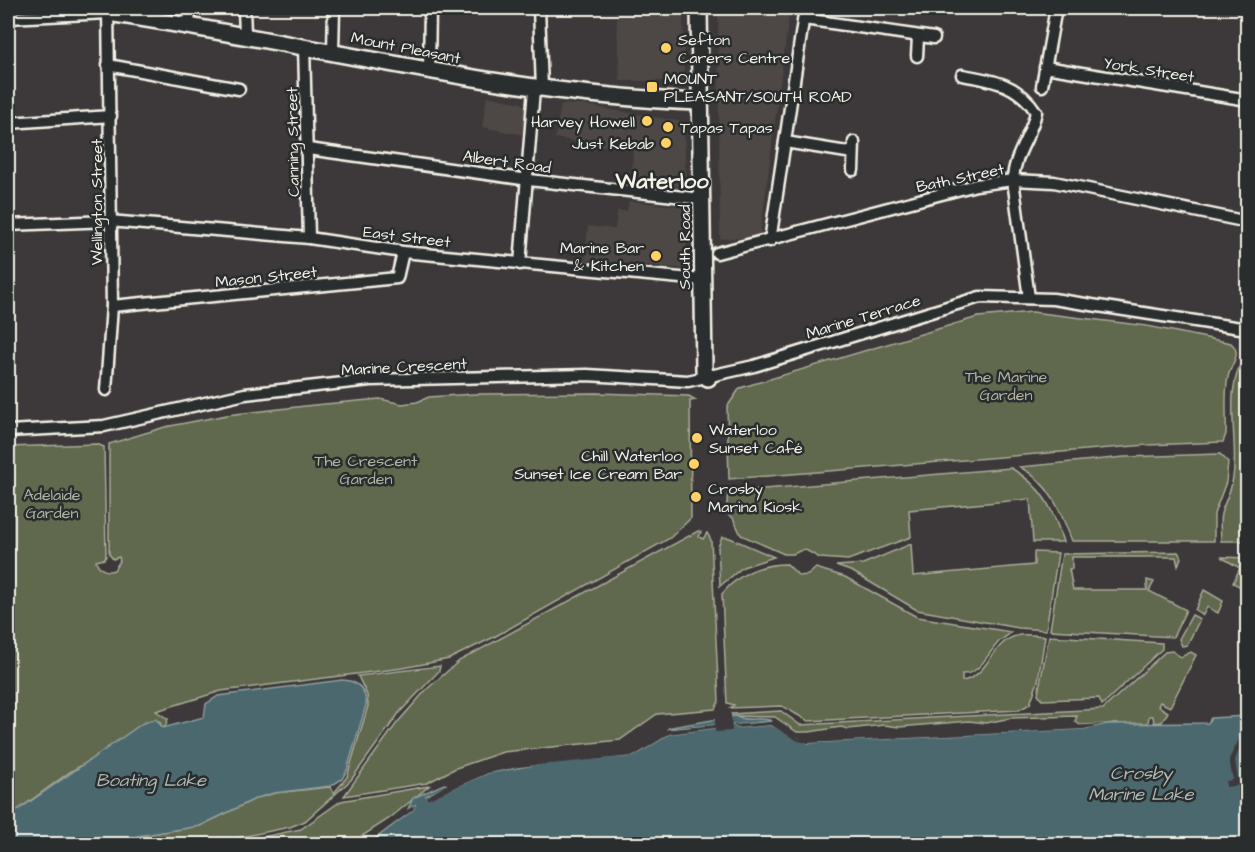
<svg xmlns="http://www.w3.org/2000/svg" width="1255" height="852" font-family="'Architects Daughter',sans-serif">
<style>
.built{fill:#4d4645}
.green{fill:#60674d;stroke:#aaac9a;stroke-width:1.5}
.water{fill:#4b686e;stroke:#8f9f9f;stroke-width:1.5}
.pier{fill:#3d393a}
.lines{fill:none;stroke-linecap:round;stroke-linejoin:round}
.street-casing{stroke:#f4f1e8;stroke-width:15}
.secondary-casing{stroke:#f4f1e8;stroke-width:20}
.street{stroke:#2a2d2e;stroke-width:10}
.secondary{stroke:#2a2d2e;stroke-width:15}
.poi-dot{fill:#ffd166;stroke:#2a2d2e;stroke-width:2}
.labels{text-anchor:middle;stroke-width:5;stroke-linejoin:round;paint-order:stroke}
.poi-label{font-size:16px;fill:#f4f1e8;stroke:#2a2d2e;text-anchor:start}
.street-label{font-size:16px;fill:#f4f1e8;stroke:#2a2d2e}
.park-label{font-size:16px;fill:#b1b3a2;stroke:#2a2d2e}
.water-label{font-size:18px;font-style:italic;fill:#b0bab7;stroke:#2a2d2e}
.district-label{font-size:22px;font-weight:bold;fill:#f4f1e8;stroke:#2a2d2e}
</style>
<rect width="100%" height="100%" fill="#3d393a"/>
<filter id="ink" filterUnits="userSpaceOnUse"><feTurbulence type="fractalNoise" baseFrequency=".0167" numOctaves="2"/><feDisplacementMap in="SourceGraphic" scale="12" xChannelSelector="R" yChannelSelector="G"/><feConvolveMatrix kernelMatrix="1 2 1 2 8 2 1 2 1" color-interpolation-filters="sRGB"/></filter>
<g filter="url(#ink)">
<g class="built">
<polygon points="616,8 683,8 684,81 620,81"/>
<polygon points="718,8 790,8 760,237 720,239"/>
<polygon points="487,96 521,103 525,106 524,135 482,127"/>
<polygon points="561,104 584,105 684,122 686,183 681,188 631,182 633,151 555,138"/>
<polygon points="629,201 686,207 687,269 585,260 588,226 615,229 617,211 627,211"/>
</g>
<g class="green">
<path d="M1032,312L1147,326L1231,343C1243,354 1231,363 1228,377C1224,395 1227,415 1226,434L1223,442L1147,445L729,479L727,407L740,388L978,317Z"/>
<path d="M1247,353V541H1221C1221,532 1219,522 1221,514C1224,503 1230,493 1232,483C1241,440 1220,391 1247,353Z"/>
<path d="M596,393L689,396L696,400L690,401L691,518L670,538L494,637L449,659L403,668L221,691L156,711L168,719L165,727L163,728L159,721L70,772L8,817V447L97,444L104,447L106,556L104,559L96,561C99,569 106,573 114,570L120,561L119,557L113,559L109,554V444L165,427L227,415L314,405L380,399L402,404L417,402L429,397L474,394Z"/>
<path d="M1220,454L1228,462L1226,482L1214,514V541H1072C1061,512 1050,483 1020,467L1125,457Z"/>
<path d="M1011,468C1042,486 1053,508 1063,542H1033L1030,499L909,510L911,537L848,560L820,558L804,549L793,554H784L741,535L733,518L726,513L728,492Z"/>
<polygon points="698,531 701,532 699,537 703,539 707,533 711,540 719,701 715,709 657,714 620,740 503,752 456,768 427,783 344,796 397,723 426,690 459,661"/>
<polygon points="722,537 730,538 774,557 743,567 720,586 718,547"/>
<polygon points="911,544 913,576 1034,565 1034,552 1058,553 1046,630 1019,628 917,610 853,572 836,566 863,564"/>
<polygon points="1178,552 1181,557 1178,566 1176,557 1072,557 1072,569 1069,569 1073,590 1147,590 1147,580 1154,582 1149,591 1186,610 1173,637 1050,630 1062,554"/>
<polygon points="1221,557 1246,558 1244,562 1247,562 1247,590 1233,583 1240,568"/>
<path d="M787,564L799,576L808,575L816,568L845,577L917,617L1011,632C1008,636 1001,639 997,644C987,655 979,675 962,674V681C988,677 992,642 1016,636C1025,633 1036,636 1045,636L1038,681L1030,704L1019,710L808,721L782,706L730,708L734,705L727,703L722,594C739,573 762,564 787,564Z"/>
<polygon points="1204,590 1223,601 1218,613 1207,607 1203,615 1195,610"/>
<polygon points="1192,615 1200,619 1187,645 1182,646 1179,639"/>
<polygon points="1049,636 1162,643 1162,649 1102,705 1099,698 1042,700 1038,694"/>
<polygon points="1172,651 1181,657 1191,652 1196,655 1170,707 1160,702 1158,706 1168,712 1162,722 1154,723 1153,716 1149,716 1148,723 1080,725 1075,721 1077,716 1011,718 986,723 969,721 899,727 884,725 848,729 841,727 809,732 797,732 775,717 731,716 731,714 781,711 800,725 1103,709 1165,652"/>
<polygon points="440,666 439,671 399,713 351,780 305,821 290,827 207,844 113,844 138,836 200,826 257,798 275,793 330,787 334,793 347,777 368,706 367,695 358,676"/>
<polygon points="429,786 390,818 350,844 229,844 301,829 341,801"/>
</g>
<g class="water">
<path d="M342,680C358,680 366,690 366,705L347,770L342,779L331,786L274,793L257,798L200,826L138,836L113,844H8V817L143,723L156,719L163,728L204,717L206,704L218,696Z"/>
<path d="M735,716C746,723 760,716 772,721L733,725L737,728L771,725L808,743L1084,729L1107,724L1208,723L1211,718L1247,716V844H368L413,810L415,805L408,809L413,798L444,784L449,785L426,796L427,799L488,773L552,762L634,756L669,734L714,728V725L667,729L672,727Z"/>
</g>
<g class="pier">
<polygon points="731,714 732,731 715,732 715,728 669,734 634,756 518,767 488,773 427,800 426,797 451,782 452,785 487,771 518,764 633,753 666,732 664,730 715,725 715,715"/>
<polygon points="775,722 799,738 808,740 1105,724 1084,729 808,743 798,741 771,725 737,728 733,725"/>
<polygon points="1247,724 1247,732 1235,760 1238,779 1246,778 1247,784 1226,787 1226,781 1233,780 1229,759"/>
<polygon points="415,805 413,810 365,844 405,811"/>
</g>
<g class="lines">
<defs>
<g id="street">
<polyline points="244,8 245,34"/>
<polyline points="539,8 542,89"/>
<polyline points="8,18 108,13"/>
<polyline points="804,19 934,38"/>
<polyline points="189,25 190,8"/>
<polyline points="304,46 309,238"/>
<polyline points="333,51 334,8"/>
<polyline points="917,56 918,37"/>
<polyline points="108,65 239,89"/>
<polyline points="1045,67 1248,100"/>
<polyline points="429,71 430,8"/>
<path d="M962,75C992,80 1019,84 1036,112C1031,137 1014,154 1013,180L1029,298"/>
<polyline points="1042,86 1056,8"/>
<polyline points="8,123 111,116"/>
<polyline points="785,142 853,153"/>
<polyline points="308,149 529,180 702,199"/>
<polyline points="853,170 854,142"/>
<polyline points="8,225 109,221 309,238 403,252 702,280"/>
<polyline points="770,241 805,8"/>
<polyline points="717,253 976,185 1013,180 1054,182 1248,222"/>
<polyline points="520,264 534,89"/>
<polyline points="112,306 397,278 403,252"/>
<polyline points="106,390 112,306 108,8"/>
<polyline points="8,431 104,426 245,394 370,380 587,375 688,381 754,366 980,297 1053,299 1247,329 1248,326"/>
</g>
<g id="secondary">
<polyline points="699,8 704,370 708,378"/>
<path d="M108,13C306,42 499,95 700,102"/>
</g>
</defs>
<use href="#street" class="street-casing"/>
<use href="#secondary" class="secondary-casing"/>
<use href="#street" class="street"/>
<use href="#secondary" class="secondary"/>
</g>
</g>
<g class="poi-dot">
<circle cx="666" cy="48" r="6"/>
<rect x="646" y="81" width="12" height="12" rx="3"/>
<circle cx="647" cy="121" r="6"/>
<circle cx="668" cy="127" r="6"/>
<circle cx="666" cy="143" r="6"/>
<circle cx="656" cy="256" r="6"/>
<circle cx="697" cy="438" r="6"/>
<circle cx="694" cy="464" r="6"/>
<circle cx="696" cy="497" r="6"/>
</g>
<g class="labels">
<g class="poi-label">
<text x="678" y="45">Sefton<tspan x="678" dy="18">Carers Centre</tspan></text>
<text x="664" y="84">MOUNT<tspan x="664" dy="18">PLEASANT/SOUTH ROAD</tspan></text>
<text x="635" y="127" text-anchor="end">Harvey Howell</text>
<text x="680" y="133">Tapas Tapas</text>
<text x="654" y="149" text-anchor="end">Just Kebab</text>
<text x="644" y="253" text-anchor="end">Marine Bar<tspan x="644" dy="18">&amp; Kitchen</tspan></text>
<text x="709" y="435">Waterloo<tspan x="709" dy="18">Sunset Café</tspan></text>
<text x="682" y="461" text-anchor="end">Chill Waterloo<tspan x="682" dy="18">Sunset Ice Cream Bar</tspan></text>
<text x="708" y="494">Crosby<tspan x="708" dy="18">Marina Kiosk</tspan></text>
</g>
<g class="street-label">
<text transform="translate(406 47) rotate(11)" y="6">Mount Pleasant</text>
<text transform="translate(1149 69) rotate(9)" y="6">York Street</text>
<text transform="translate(292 142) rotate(-91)" y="6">Canning Street</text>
<text transform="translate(507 161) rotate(8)" y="6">Albert Road</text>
<text transform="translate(960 177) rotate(-12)" y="6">Bath Street</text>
<text transform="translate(96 202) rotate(-90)" y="6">Wellington Street</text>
<text transform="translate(407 236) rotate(7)" y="6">East Street</text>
<text transform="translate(684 247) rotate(-90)" y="6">South Road</text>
<text transform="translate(266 276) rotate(-6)" y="6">Mason Street</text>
<text transform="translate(863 316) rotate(-17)" y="6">Marine Terrace</text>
<text transform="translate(404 366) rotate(-3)" y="6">Marine Crescent</text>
</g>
<g class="park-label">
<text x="1006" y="382">The Marine<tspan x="1006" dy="18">Garden</tspan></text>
<text x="366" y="466">The Crescent<tspan x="366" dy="18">Garden</tspan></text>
<text x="52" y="500">Adelaide<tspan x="52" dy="18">Garden</tspan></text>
</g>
<g class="water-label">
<text x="1141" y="779">Crosby<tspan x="1141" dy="21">Marine Lake</tspan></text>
<text x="151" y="786">Boating Lake</text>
</g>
<g class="district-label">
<text x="662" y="188">Waterloo</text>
</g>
</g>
<rect width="1255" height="852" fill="none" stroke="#2a2d2e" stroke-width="30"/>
<rect x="15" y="15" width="1225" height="822" fill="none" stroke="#f4f1e8" stroke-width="2" filter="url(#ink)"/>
</svg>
